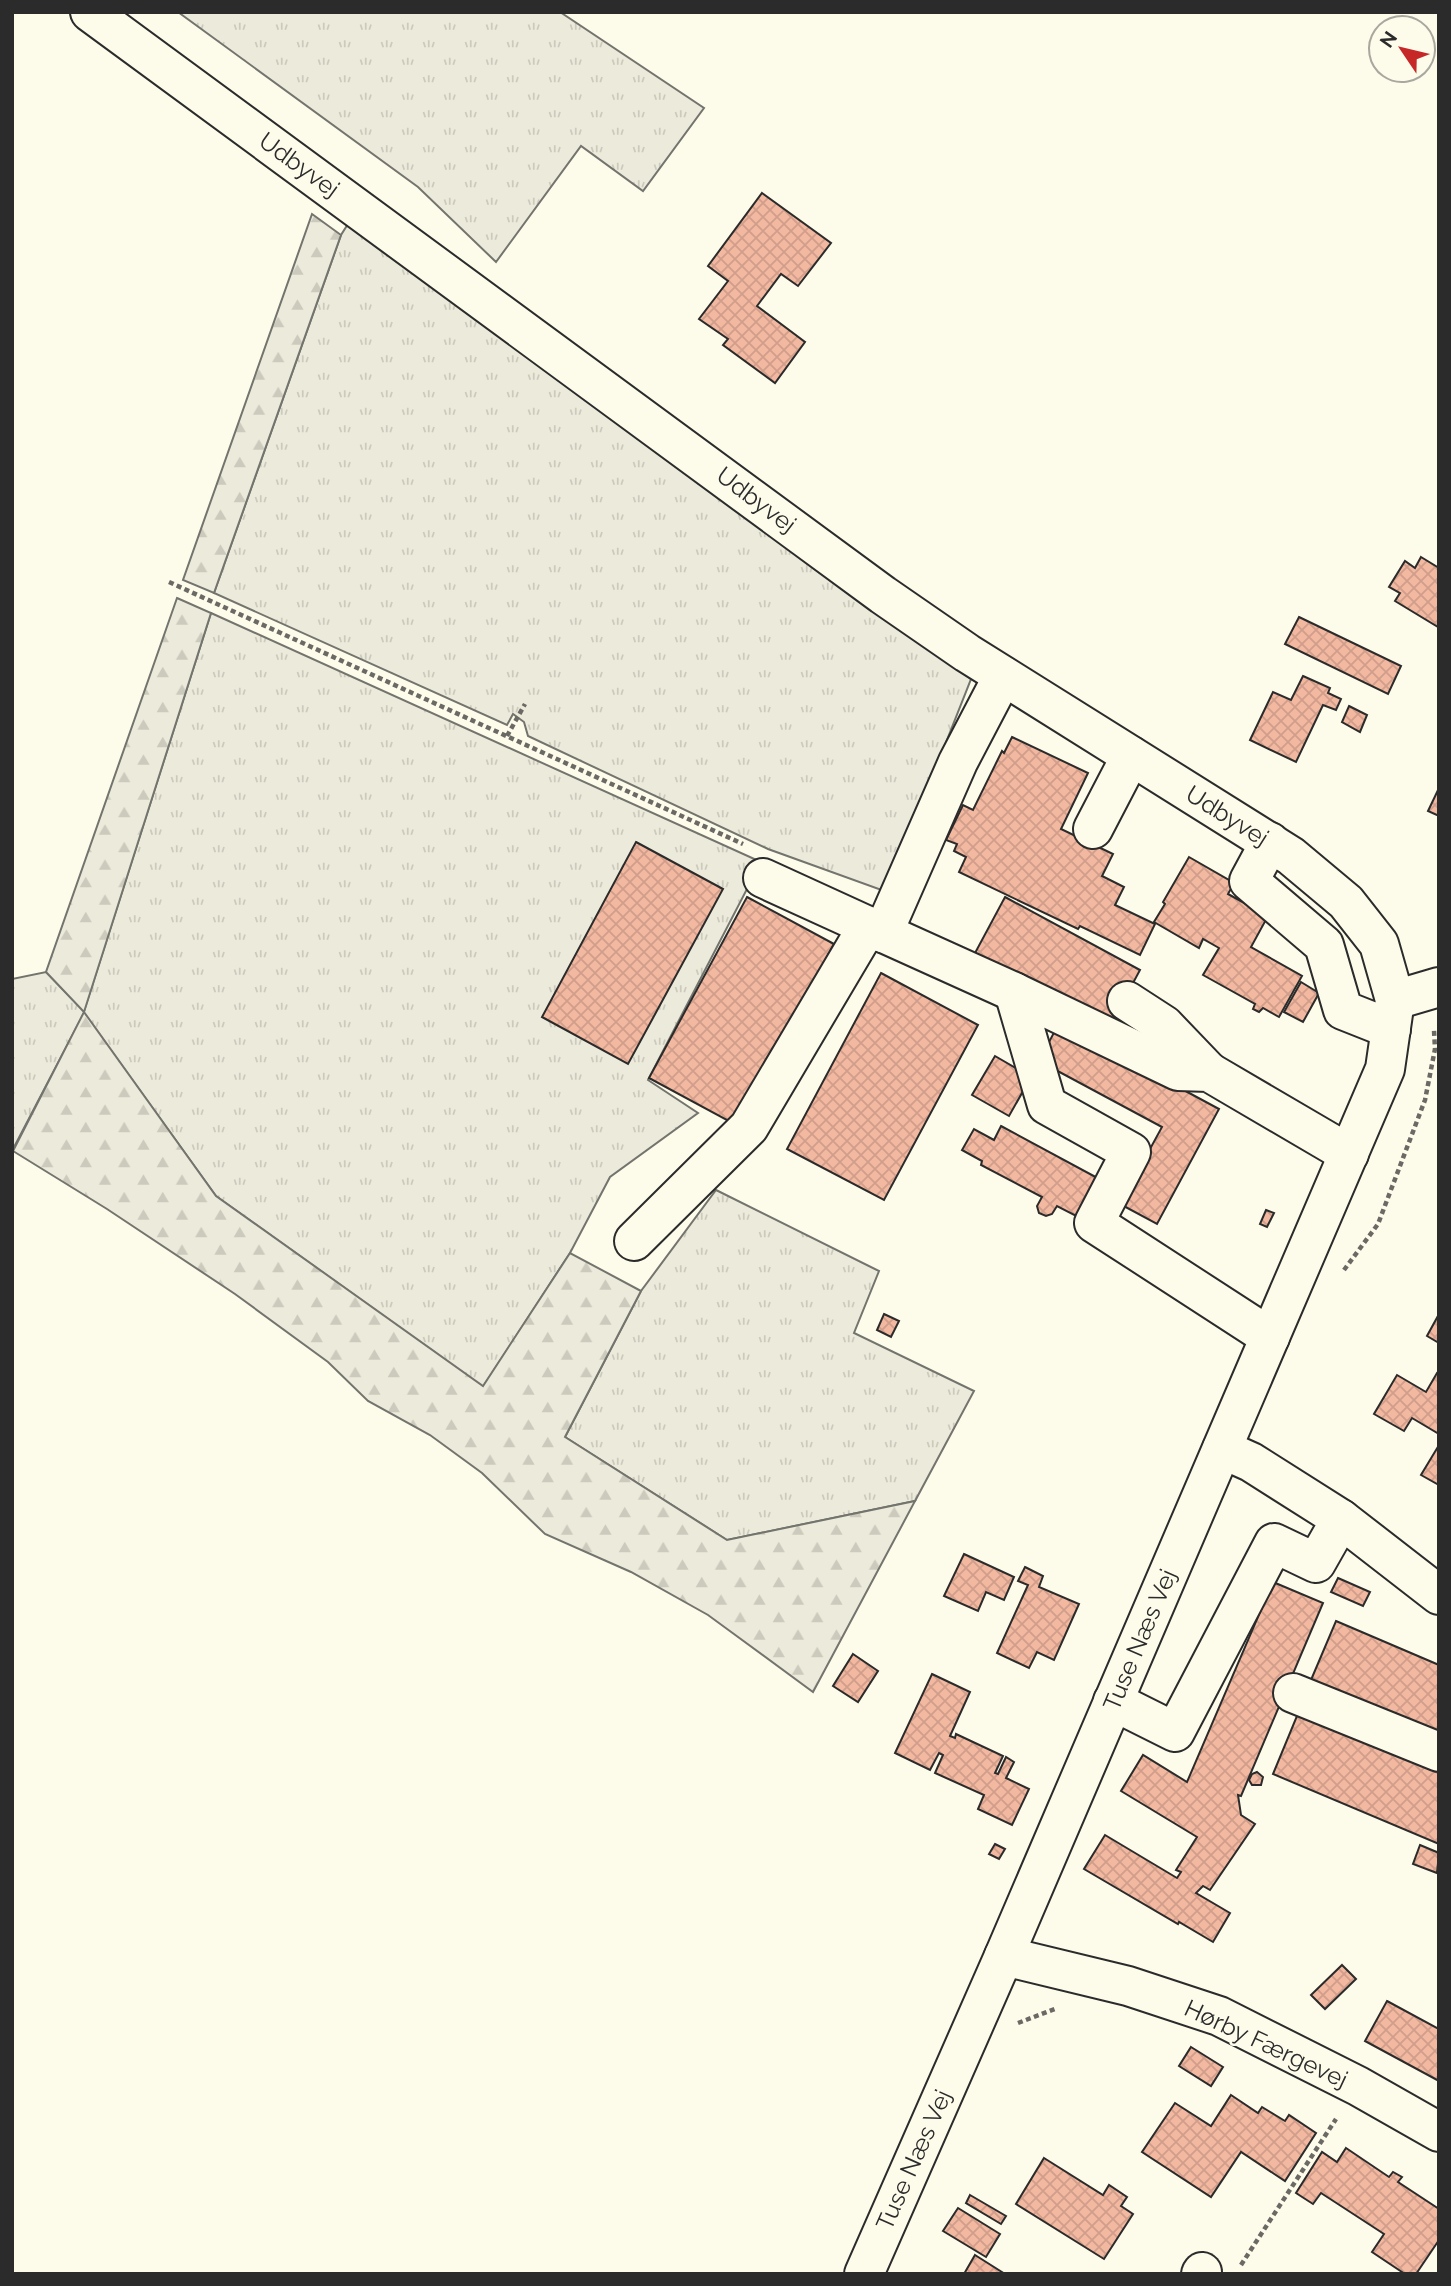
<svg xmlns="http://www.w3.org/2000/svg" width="1451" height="2286" font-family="Raleway,sans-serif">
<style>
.grass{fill:url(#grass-tufts);stroke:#74746e;stroke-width:2}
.forest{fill:url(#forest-firs);stroke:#74746e;stroke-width:2}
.building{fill:url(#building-cross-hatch);stroke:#2b2b2b;stroke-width:2}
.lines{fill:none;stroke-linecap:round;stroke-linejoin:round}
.minor-casing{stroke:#2b2b2b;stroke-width:42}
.path{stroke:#6a6964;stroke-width:4.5;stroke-dasharray:5 3.5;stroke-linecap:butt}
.minor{stroke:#fdfbea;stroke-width:38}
.labels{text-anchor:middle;stroke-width:5;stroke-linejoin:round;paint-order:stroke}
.street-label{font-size:24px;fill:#2b2b2b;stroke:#fdfbea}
</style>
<defs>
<pattern id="grass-tufts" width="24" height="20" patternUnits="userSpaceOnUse" patternTransform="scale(1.75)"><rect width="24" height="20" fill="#ecebdb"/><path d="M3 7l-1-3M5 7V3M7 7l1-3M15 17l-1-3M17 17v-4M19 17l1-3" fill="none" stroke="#cbcabc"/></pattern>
<pattern id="forest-firs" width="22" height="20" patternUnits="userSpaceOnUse" patternTransform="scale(1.75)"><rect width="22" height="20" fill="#ecebdb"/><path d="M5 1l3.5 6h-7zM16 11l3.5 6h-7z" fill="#cbcabc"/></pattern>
<pattern id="building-cross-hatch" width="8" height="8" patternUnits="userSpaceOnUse" patternTransform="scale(1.75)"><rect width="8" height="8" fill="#f2b8a0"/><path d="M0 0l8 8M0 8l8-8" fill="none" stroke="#d09e8a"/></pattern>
</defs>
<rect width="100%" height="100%" fill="#fdfbea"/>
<g class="grass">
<polygon points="178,12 560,12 704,108 643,191 581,146 496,262 418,187"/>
<polygon points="348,224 971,679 887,892 768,849 528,736 524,722 513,714 507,725 214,593 341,235"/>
<polygon points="211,613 761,862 648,1080 698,1113 610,1177 570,1253 483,1387 216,1196 84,1013 12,1151 12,979 46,972 84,1011"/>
<polygon points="716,1190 879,1271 854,1333 974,1391 915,1501 727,1540 565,1437 641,1291"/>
</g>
<g class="forest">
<polygon points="312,214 341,235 214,593 183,580"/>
<polygon points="177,598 211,613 84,1012 216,1196 483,1386 570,1253 641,1291 565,1437 727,1540 915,1501 813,1692 708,1615 631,1572 545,1534 482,1473 430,1435 368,1401 328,1362 235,1294 107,1209 13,1151 84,1012 46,972"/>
</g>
<g class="building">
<polygon points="762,193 831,243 798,286 781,274 757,306 805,342 775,383 723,345 728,339 699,319 728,281 708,266"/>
<polygon points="1421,557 1439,568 1438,627 1395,601 1400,593 1389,587 1405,561 1415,568"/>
<polygon points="1299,617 1401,666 1388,694 1285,644"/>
<polygon points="1303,676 1330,688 1328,693 1341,699 1336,710 1323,705 1296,762 1250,740 1273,692 1291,700"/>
<polygon points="1349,706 1367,715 1360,732 1342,722"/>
<polygon points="1012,737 1088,773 1061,829 1113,854 1102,876 1124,887 1115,905 1155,924 1140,955 1080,926 1078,929 959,872 966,857 954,851 957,844 946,840 963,805 973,810 1002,751 1004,753"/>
<polygon points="1439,788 1439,816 1428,811"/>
<polygon points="636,842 723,889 628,1064 542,1017"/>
<polygon points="1189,857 1234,883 1228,894 1268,916 1251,947 1302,976 1279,1017 1263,1008 1259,1012 1253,1009 1255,1004 1203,975 1219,948 1203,939 1199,948 1154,922 1165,904 1163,902"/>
<polygon points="747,897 834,944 736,1125 649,1078"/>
<polygon points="1005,897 1140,970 1110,1026 975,953"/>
<polygon points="881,973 978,1025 884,1200 787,1149"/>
<polygon points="1301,982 1319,993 1303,1022 1284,1012"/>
<polygon points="1059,1023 1219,1109 1157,1224 1120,1204 1162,1127 1039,1061"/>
<polygon points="995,1056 1031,1077 1009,1116 972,1095"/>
<polygon points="1001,1126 1103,1181 1082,1219 1057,1206 1052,1214 1046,1216 1039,1213 1037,1206 1042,1197 981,1165 982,1161 962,1150 974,1129 994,1140"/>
<polygon points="1266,1210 1274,1213 1267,1227 1260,1224"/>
<polygon points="884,1314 899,1321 891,1337 877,1330"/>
<polygon points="1439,1314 1439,1343 1427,1336"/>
<polygon points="1437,1373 1439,1374 1439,1434 1412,1418 1404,1431 1374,1414 1397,1375 1426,1392"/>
<polygon points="1439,1445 1439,1485 1421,1475"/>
<polygon points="964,1554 1014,1577 1004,1600 986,1592 978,1611 944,1596"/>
<polygon points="1025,1567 1043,1576 1039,1587 1079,1604 1054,1660 1037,1652 1029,1668 997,1653 1028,1585 1018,1581"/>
<polygon points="1338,1578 1370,1592 1363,1606 1331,1592"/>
<polygon points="1273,1582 1323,1603 1241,1796 1238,1795 1241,1815 1255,1824 1210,1890 1203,1886 1196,1893 1230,1913 1213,1942 1179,1922 1178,1924 1084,1869 1105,1835 1177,1878 1181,1872 1176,1870 1197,1837 1121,1791 1143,1755 1187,1782"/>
<polygon points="1336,1621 1439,1665 1439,1742 1308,1687"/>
<polygon points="853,1654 878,1671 858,1702 833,1686"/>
<polygon points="932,1674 970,1692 950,1736 955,1738 956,1734 1003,1756 995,1773 998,1774 1006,1757 1014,1762 1006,1778 1029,1789 1012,1825 978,1809 984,1795 935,1773 943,1755 939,1753 930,1770 895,1753"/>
<polygon points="1299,1711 1439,1770 1439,1844 1273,1774"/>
<polygon points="1257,1772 1263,1777 1261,1785 1252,1785 1249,1780 1252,1774"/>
<polygon points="995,1844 1005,1849 999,1859 989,1854"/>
<polygon points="1420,1845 1439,1853 1437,1873 1413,1864"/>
<polygon points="1342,1965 1356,1979 1325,2009 1311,1995"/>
<polygon points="1387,2001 1439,2029 1439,2081 1365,2041"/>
<polygon points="1191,2047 1223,2067 1211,2086 1179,2066"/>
<polygon points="1231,2095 1258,2113 1262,2107 1285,2121 1289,2115 1316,2133 1285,2181 1241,2152 1211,2197 1142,2152 1175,2103 1211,2126"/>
<polygon points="1346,2148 1389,2177 1393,2172 1402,2177 1398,2182 1439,2209 1439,2240 1416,2274 1405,2274 1372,2252 1384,2234 1321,2193 1313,2204 1296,2193 1322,2152 1337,2162"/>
<polygon points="1044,2158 1103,2195 1109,2185 1127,2197 1121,2206 1133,2214 1104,2259 1016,2204"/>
<polygon points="970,2195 1006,2216 1001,2224 966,2203"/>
<polygon points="958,2208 1000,2234 986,2257 943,2231"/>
<polygon points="975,2255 1005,2274 964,2274"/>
</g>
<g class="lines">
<defs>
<g id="minor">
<polyline points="90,12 883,595 967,653 1291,856 1346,902 1379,944 1395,1000 1385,1069 1004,1956 864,2274"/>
<polyline points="1093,829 1131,756"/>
<polyline points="1270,842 1249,881 1324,945 1343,1010 1391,1029"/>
<polyline points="763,878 868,926"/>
<polyline points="883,933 958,762 1003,676"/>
<polyline points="1395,1000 1439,987"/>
<polyline points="1127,1001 1164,1025 1209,1072"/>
<polyline points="634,1241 749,1127 868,926 1014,992"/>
<polyline points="1270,1337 1094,1223 1131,1152 1047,1105 1014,992 1178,1071 1209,1072 1349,1154"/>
<polyline points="1341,1519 1439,1595"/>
<polyline points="1293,1693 1439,1752"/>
<polyline points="1113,1701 1175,1732 1274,1543 1316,1563 1341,1519 1251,1462 1222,1449"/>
<polyline points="1004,1956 1128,1986 1219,2016 1358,2086 1439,2132"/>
<polyline points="1201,2274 1202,2272"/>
</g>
</defs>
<use href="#minor" class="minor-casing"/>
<g class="path">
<polyline points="169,582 743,844"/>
<polyline points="507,736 525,704"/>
<polyline points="1344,1270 1378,1224 1425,1100 1435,1049 1434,1030"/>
<polyline points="1018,2023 1055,2009"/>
<polyline points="1241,2265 1336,2119"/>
</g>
<use href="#minor" class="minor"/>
</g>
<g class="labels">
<g class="street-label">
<text transform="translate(299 165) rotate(36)" y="8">Udbyvej</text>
<text transform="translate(756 500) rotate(37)" y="8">Udbyvej</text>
<text transform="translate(1227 816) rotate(32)" y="8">Udbyvej</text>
<text transform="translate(1140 1640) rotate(-67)" y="8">Tuse Næs Vej</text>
<text transform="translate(1266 2044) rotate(25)" y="8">Hørby Færgevej</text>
<text transform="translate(914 2160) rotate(-66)" y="8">Tuse Næs Vej</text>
</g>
</g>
<rect width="1451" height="2286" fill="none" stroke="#2b2b2b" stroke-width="28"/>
<g transform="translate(1402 49) rotate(305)"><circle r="33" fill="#fdfbea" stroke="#a9a89e" stroke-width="2"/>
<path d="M0-5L12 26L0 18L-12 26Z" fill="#c62828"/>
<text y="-10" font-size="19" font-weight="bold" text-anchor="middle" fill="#2b2b2b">N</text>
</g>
</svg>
